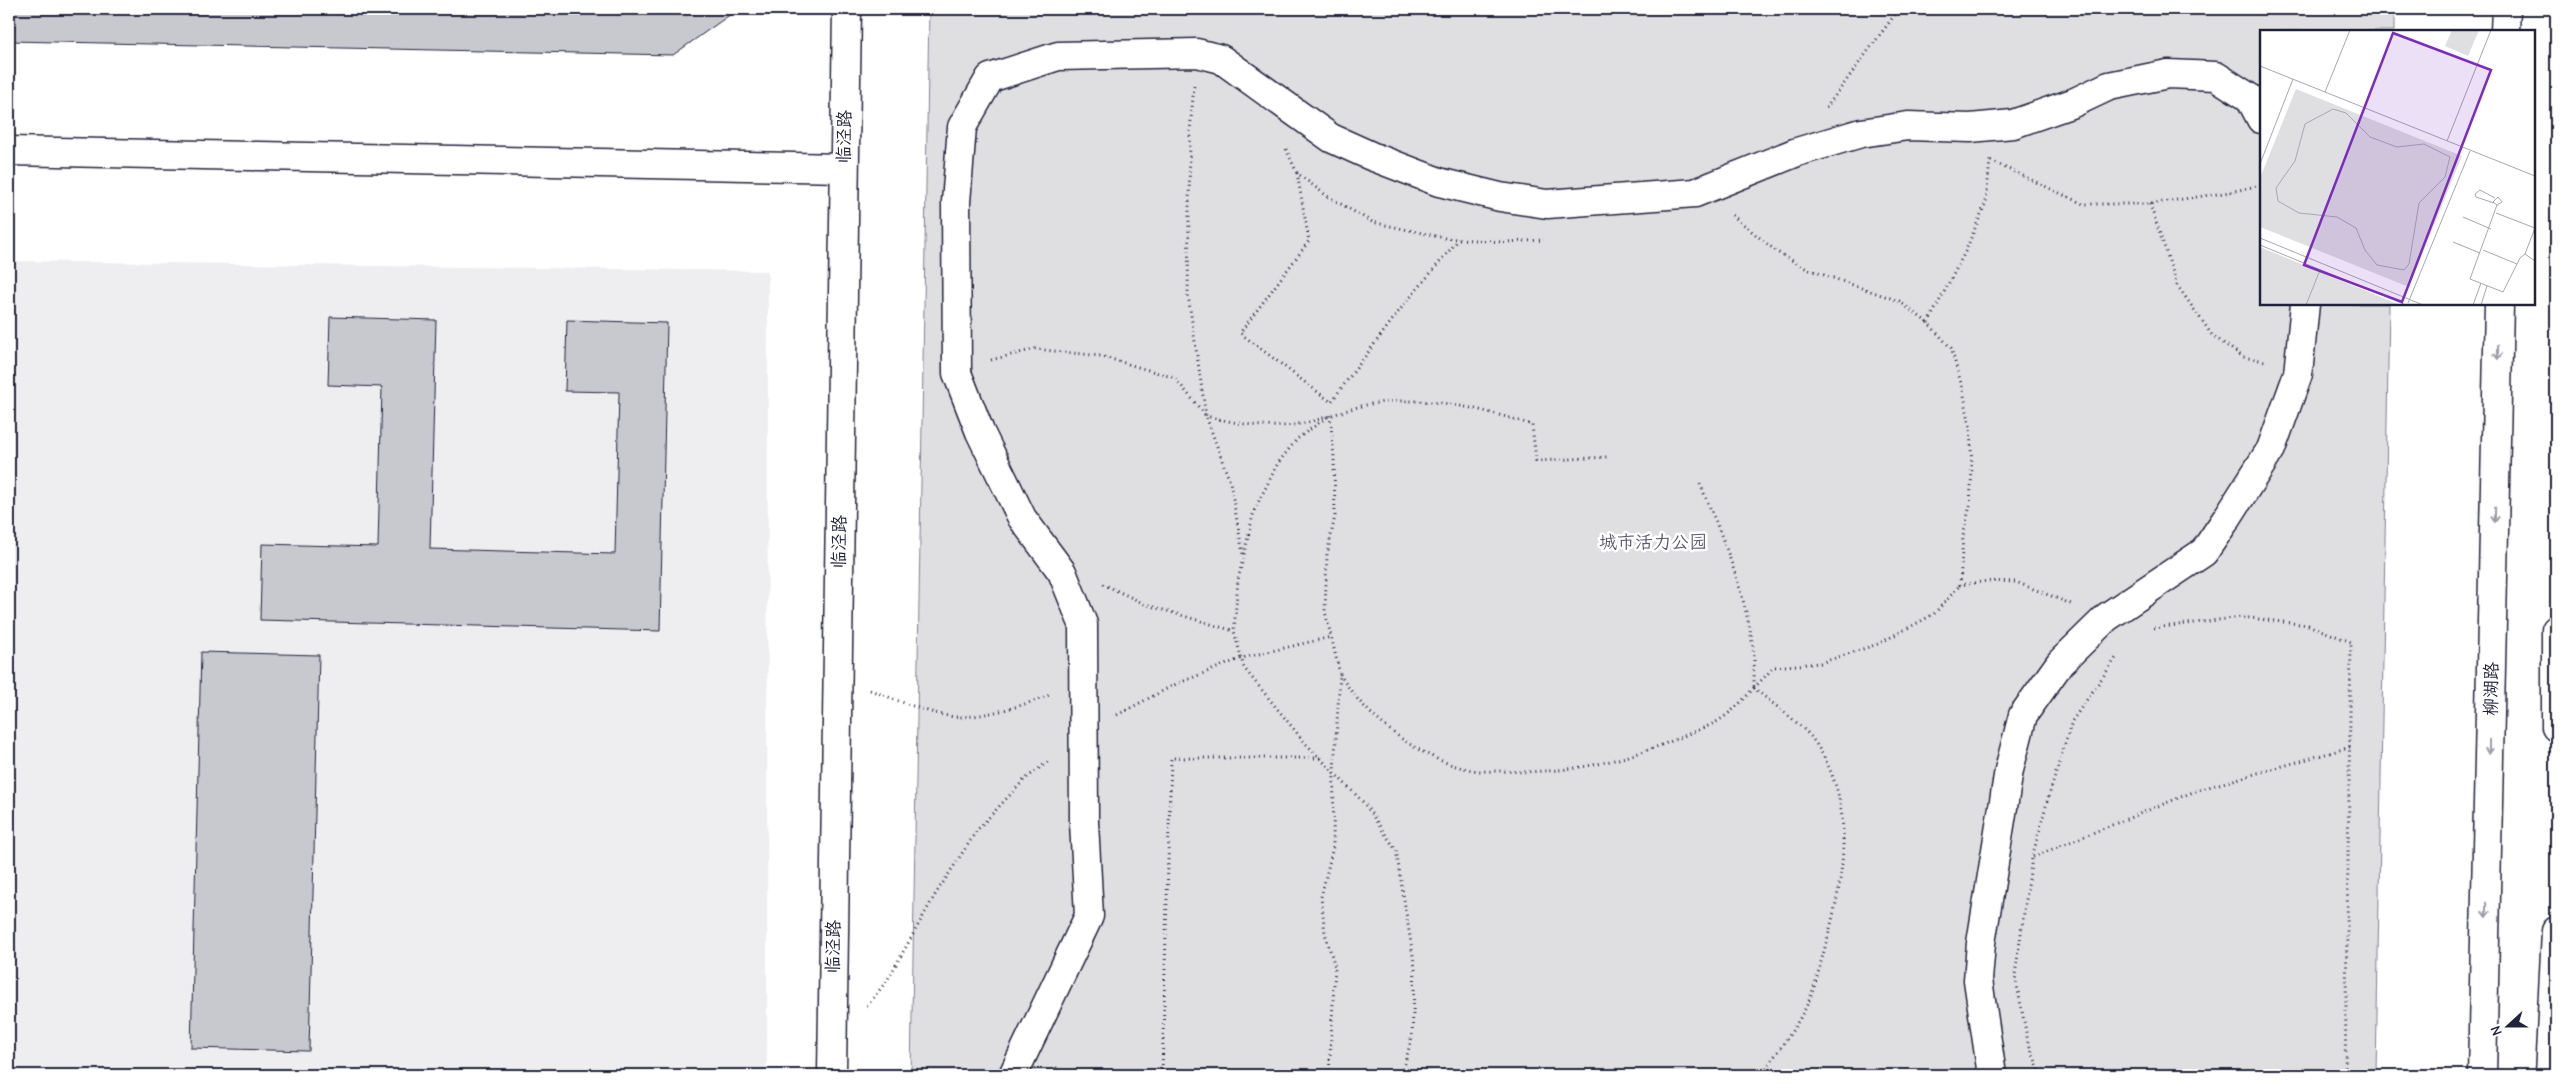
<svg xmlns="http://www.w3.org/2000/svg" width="2565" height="1084" font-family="'Comic Neue','LXGW WenKai TC',sans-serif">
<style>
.built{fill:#eeeef1}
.green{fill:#dfdfe2;stroke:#80808e}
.building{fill:#c8c8cf;stroke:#22223b}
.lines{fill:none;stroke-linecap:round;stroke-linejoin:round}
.minor-casing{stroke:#22223b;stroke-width:31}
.major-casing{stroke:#22223b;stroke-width:31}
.path{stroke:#22223b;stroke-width:3;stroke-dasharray:1 4;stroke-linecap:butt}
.minor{stroke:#fff;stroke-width:28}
.major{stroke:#fff;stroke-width:28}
.oneway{stroke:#9c9ca7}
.labels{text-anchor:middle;stroke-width:5;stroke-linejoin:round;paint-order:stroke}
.street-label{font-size:18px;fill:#22223b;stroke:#fff}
.park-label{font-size:18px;fill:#5b5b6d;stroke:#fff}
.inset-road{fill:none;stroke:#a7a7b1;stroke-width:1}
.view{fill:#7b2cbf;fill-opacity:0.15;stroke:#7b2cbf;stroke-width:2.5}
.inset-edge{fill:none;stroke:#22223b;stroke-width:2.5}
</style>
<rect width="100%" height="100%" fill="#fff"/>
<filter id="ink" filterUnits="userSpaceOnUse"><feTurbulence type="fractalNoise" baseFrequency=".02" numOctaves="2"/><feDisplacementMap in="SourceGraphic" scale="10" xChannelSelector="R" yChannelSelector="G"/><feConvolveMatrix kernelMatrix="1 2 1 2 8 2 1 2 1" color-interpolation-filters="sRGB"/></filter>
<g filter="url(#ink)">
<polygon class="built" points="9,261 768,271 767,1075 9,1075"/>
<polygon class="green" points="929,9 2394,9 2394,31 2261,31 2261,304 2389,304 2376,1075 911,1075"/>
<g class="building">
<polygon points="9,9 738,9 673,55 9,41"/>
<polygon points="330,317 436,320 430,549 615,554 619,392 565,391 567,320 667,323 660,631 260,620 262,544 378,547 382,387 328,385"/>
<polygon points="201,652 319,655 309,1051 191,1048"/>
</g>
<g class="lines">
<defs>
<g id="minor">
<polyline points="9,151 843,168"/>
<polyline points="832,1075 847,9"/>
<polyline points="1013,1075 1089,916 1084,822 1083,624 1062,572 1022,518 980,432 957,373 956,202 962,127 990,78 1058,56 1197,53 1221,59 1331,138 1371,156 1439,182 1500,197 1547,204 1695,193 1797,152 1861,133 1908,126 1970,128 2013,124 2073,103 2109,86 2168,74 2216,76 2250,98 2261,119"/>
<polyline points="1992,1075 1978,980 1981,943 2009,770 2023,715 2060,663 2107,617 2204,552 2227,518 2271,449 2298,374 2305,304"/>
</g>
<g id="major">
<polyline points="2505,31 2506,9"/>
<polyline points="2556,630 2556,727"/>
<polyline points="2482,1075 2499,304"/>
<polyline points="2549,1075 2556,931"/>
</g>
</defs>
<use href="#minor" class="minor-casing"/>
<use href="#major" class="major-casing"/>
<g class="path">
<path d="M1194,86L1190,131L1188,295L1206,416C1235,423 1263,429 1293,425C1324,421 1354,404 1386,402C1435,397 1487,410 1532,425L1536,461L1607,457"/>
<polyline points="1826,108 1899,9"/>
<polyline points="1286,149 1297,173 1327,196 1372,222 1445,238 1503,242 1544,240"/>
<polyline points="1991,161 2083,204 2150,204 2230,192 2261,185"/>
<polyline points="1297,173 1309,241 1240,333 1331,402 1399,311 1459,239"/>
<polyline points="2150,204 2177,285 2212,335 2243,357 2265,361"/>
<polyline points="1732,215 1777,252 1807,269 1899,301 1928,323 1951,348 1963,390 1970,426 1972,468 1970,505 1963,536 1960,585 1988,581 2016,582 2071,604"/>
<polyline points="1928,323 1966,250 1986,202 1990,160"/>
<polyline points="991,360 1035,349 1101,356 1175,378 1206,416 1230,482 1243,554"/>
<polyline points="1327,417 1297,439 1278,463 1254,511 1238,580 1234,631 1244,668 1306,744 1364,803 1396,850 1415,968 1412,1036 1402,1075"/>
<path d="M1700,484C1722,535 1743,587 1752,641C1755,656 1754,673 1754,688"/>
<polyline points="1103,584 1147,605 1234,631"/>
<polyline points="2154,628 2242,617 2308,625 2351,642 2345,1075"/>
<path d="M1340,674C1363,716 1421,760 1468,769C1478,772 1491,771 1502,771C1568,775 1626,761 1686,735C1697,730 1711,726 1721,719C1733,711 1744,699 1754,688C1769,701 1801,724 1812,738C1859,803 1844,879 1824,951C1819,969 1814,992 1805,1009C1793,1032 1776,1054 1761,1075"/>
<polyline points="1754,688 1774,667 1820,663 1878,644 1934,614 1960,585"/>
<path d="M870,690C892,698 936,717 959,717C983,717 1027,705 1049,695"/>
<polyline points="1117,715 1174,685 1242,658 1331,637"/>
<polyline points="2033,857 2198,790 2350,747"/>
<polyline points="867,1006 888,979 935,895 978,829 1024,780 1050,760"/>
<polyline points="1056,1067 1059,1075"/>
<polyline points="1162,1075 1171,758 1321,758"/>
<polyline points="1329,1075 1335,967 1325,933 1321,897 1333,847 1334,771 1340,674 1325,611 1327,555 1335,516 1334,457 1330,415"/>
<polyline points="2041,1075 2028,1042 2015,975 2032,858 2047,802 2072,721 2116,658"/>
</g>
<use href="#minor" class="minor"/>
<use href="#major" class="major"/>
</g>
<defs><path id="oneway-shaft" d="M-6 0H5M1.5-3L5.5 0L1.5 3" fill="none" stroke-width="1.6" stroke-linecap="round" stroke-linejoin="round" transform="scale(1.25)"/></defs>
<g class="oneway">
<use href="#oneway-shaft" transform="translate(2498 352) rotate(91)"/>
<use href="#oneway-shaft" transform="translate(2495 515) rotate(91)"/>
<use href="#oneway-shaft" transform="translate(2489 747) rotate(91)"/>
<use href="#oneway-shaft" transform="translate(2486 910) rotate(91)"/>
</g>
</g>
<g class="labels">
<g class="street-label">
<text transform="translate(844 137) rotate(-89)" y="6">临泾路</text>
<text transform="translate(839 542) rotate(-89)" y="6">临泾路</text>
<text transform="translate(2491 689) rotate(-89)" y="6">柳湖路</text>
<text transform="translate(833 947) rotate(-89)" y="6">临泾路</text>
</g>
<g class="park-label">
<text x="1653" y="548">城市活力公园</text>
</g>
</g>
<g transform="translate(2260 30)">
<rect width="275" height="275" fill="#fff"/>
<path d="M192,0H219L208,26L185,16ZM36,59L202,126L149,257L0,197V148ZM0,217L140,275H0Z" fill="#dfdfe2"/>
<path class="inset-road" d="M0,36L275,146M65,62L90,0M73,79L86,83L110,107L137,117L164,114L190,127L185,147L159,173L149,234L144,240L117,235L105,220L96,198L77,187L39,183L18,171L16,158L35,131L45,94ZM187,111L231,0M0,134L33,49M234,173L216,167L215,164L220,160L235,168M237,175L233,172L238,167L242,172L237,175L210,249L243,262L260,228L265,224L275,231M236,183L275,198M203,187L231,199M0,208L163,275M193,212L220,223M0,215L146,275M223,220L257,234M265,224L275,198M148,273L210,121M46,275L60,240M213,275L221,253M221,275L227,256"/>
<path class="view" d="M133,3L231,40L142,272L44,235Z"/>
<rect width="275" height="275" class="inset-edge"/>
</g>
<rect width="2565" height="1084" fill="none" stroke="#fff" stroke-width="30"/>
<rect x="15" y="15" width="2535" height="1054" fill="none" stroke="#22223b" stroke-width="2" filter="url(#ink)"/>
<g transform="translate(2508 1026) rotate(249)" stroke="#ffffff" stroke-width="4" paint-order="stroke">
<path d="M0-4L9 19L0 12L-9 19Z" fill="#22223b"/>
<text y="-8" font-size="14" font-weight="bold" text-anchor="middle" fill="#22223b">N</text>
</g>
</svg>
